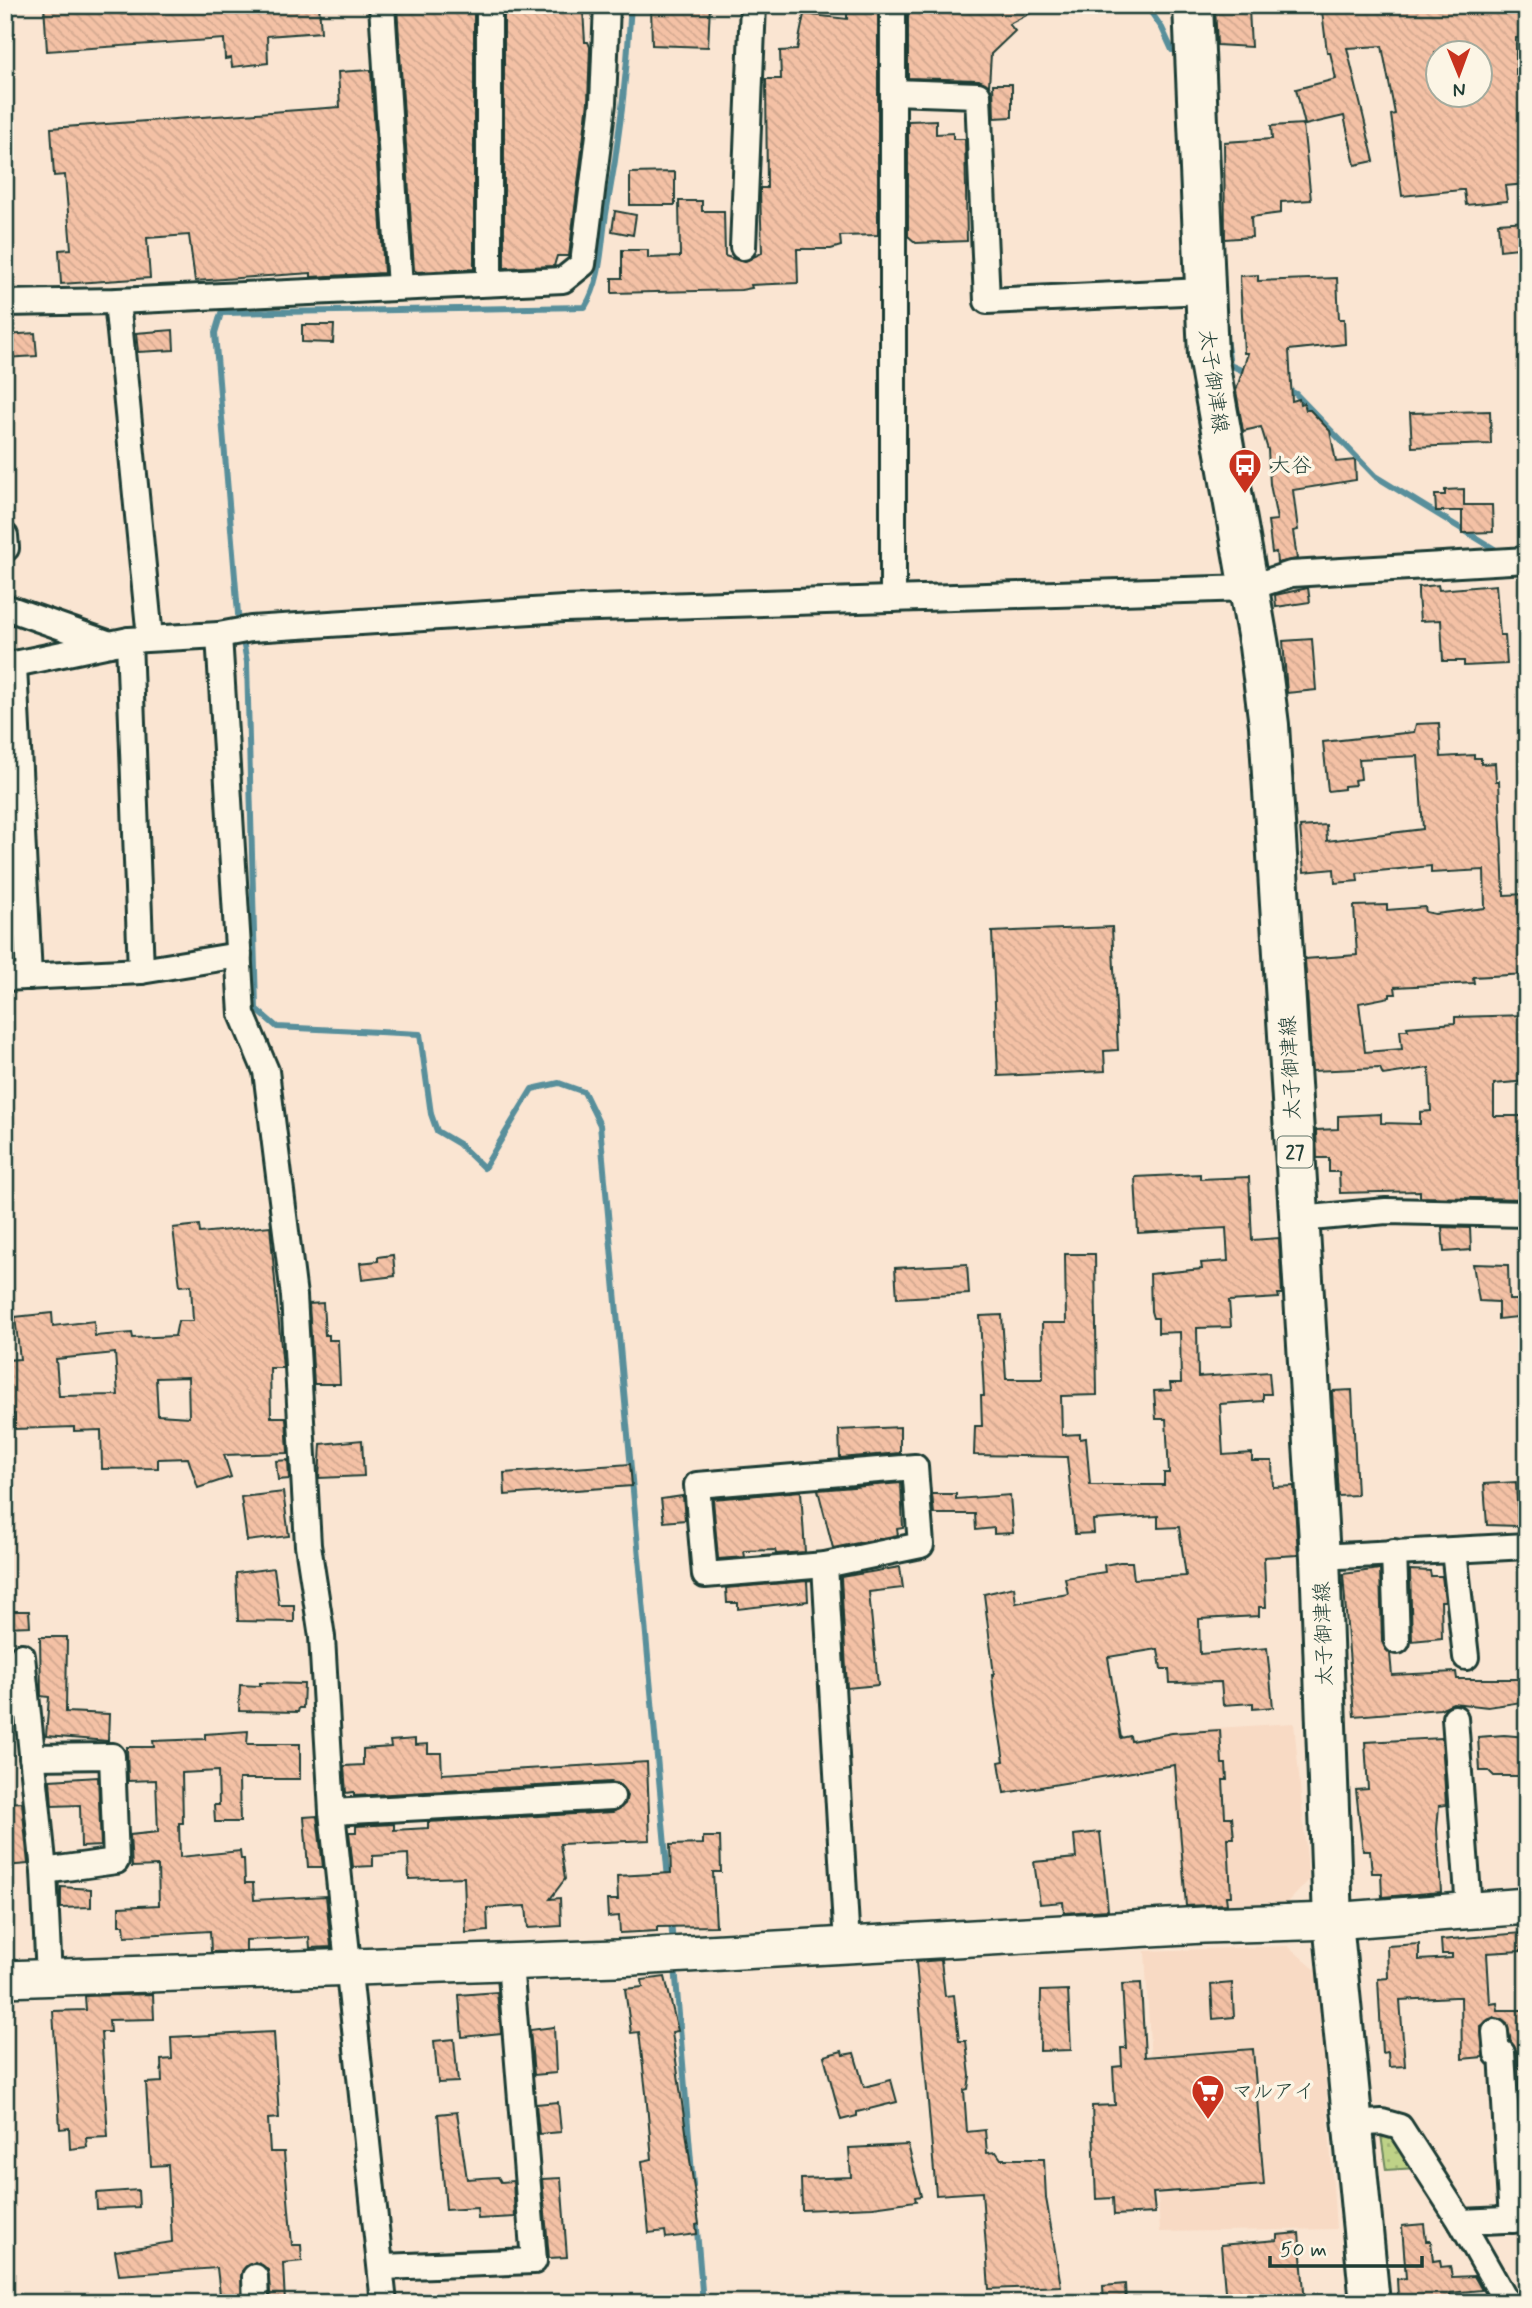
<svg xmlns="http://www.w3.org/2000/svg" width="1532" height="2308" font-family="Mynerve,'Klee One',sans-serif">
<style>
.built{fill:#f8dac4}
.grass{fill:url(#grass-dots);stroke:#6e885e;stroke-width:2}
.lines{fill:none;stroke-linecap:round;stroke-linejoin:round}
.stream{stroke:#598f9b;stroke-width:6}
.building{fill:url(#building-back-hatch);stroke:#1f3d34;stroke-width:2;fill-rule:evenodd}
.street-casing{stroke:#1f3d34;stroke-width:30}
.secondary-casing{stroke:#1f3d34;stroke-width:40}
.primary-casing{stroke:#1f3d34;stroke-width:44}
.street{stroke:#fcf5e5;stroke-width:24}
.secondary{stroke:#fcf5e5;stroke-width:35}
.primary{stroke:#fcf5e5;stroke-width:38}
.labels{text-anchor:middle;stroke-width:7;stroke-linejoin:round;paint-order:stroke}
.shield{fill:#fcf5e5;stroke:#617469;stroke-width:2}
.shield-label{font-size:19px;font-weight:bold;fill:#1f3d34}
.street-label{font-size:21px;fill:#1f3d34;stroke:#fcf5e5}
.poi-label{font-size:21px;fill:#1f3d34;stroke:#fcf5e5;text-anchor:start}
</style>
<defs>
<pattern id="grass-dots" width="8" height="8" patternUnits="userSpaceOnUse" patternTransform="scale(1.75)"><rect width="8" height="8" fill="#bed287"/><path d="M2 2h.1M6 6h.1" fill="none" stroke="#a3b575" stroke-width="1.8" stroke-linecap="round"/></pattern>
<pattern id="building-back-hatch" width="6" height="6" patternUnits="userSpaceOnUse" patternTransform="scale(1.75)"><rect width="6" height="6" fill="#f4c1a5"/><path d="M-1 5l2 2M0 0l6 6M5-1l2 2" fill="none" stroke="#d1a78f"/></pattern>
</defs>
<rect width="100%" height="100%" fill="#fae5d2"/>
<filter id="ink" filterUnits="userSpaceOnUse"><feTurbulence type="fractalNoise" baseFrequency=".0143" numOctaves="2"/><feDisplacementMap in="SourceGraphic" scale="14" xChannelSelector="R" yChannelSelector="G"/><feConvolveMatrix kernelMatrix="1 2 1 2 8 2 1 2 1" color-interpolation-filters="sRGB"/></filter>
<g filter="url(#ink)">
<g class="built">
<polygon points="1294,1723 1309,1880 1278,1913 1185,1914 1168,1731"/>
<polygon points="1288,1946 1318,1972 1336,2229 1160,2232 1145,1951"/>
</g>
<polygon class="grass" points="1381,2135 1394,2135 1416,2168 1386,2170"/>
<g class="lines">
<g class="stream">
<polyline points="1146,5 1162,28 1172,50"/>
<polyline points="1226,339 1230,365 1250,374"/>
<polyline points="1286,389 1296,394 1375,476 1501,553"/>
<path d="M239,626L215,333L221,313L585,307C602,279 601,245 606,214C619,144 627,76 631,5"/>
<polyline points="242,636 247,662 256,1009 277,1027 420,1034 431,1114 437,1131 459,1144 484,1168 532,1089 559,1083 584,1092 600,1125 668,1879"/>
<polyline points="671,1921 673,1945"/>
<polyline points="675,1966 693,2186"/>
<polyline points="696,2218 703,2303"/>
</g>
</g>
<g class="building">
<polygon points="44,5 121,5 122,14 225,5 319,5 321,32 267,36 268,63 232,67 231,58 225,59 224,39 47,51"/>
<polygon points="460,5 474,5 474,269 417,272 414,270 397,7 412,6 413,12 461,9"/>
<polygon points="504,5 511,5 512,11 524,10 524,13 583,10 585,42 588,42 590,47 588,102 569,256 557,256 554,266 504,268"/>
<polygon points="651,5 710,5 708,47 652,45"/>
<polygon points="847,5 878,5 878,235 840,236 841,246 831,249 797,249 798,283 751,285 752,288 741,290 612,293 612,278 622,278 622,250 648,250 648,258 680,257 679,201 702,201 702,211 724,211 725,256 743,262 762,253 760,191 760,188 767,188 766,79 781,79 780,51 797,50 804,14 847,19"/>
<polygon points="908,5 916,5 916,11 930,12 971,10 969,5 1046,5 1009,24 1015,31 991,54 989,86 979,80 908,78"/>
<path d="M1385,5H1527V32H1524V38H1516V75L1527,74V184L1505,186L1507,201L1466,205L1464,190H1461L1402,196L1391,115L1395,114L1382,46L1347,48L1374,161L1355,165L1344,116L1305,125L1296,89L1336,79L1330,52H1327L1322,11ZM1435,52H1480V94H1438Z"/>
<polygon points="1229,6 1229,9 1249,9 1251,47 1217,45 1215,7"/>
<polygon points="371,70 384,273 311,277 311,273 195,281 189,235 147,238 150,278 61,284 59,250 71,249 65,175 54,176 51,128 340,107 338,72"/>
<polygon points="993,84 1012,84 1012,117 994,118"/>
<polygon points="936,120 936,134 953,133 953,139 965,139 967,241 916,243 908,236 908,121"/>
<polygon points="1303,124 1311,200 1281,202 1281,213 1251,217 1252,237 1225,239 1224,142 1272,139 1271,126"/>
<polygon points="675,172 675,205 630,205 630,173"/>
<polygon points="615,211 636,215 633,235 612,231"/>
<polygon points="1527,221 1527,247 1500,250 1498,223"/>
<polygon points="1258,275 1258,281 1337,278 1339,319 1344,319 1345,344 1289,350 1292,401 1299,399 1300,404 1304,403 1306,410 1310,410 1330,431 1336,462 1355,460 1356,480 1293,490 1298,530 1293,531 1297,559 1277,563 1276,552 1272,553 1268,521 1277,520 1270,484 1268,450 1261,427 1243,431 1236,391 1248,353 1244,353 1240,276"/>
<polygon points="302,325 334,325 333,343 302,342"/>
<polygon points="173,330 174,350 138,352 136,333"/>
<polygon points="35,333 37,356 5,358 5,335"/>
<polygon points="1490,411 1491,444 1412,447 1410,413"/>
<polygon points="1464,489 1464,505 1492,505 1493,532 1462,533 1462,511 1436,511 1435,495 1445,495 1445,490"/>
<polygon points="1438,585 1439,590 1496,585 1500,635 1505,635 1507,664 1464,666 1464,661 1443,661 1441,620 1420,621 1418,594 1418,587"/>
<polygon points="1308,588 1310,602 1276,607 1275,595"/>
<polygon points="1312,639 1316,690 1287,693 1283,641"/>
<polygon points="1439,723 1441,757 1474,755 1474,758 1481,758 1481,764 1495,763 1496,781 1499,781 1504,895 1527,894 1527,974 1473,977 1474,983 1395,987 1396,994 1390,994 1390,997 1359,1003 1365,1052 1402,1049 1400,1030 1408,1030 1407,1027 1455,1023 1455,1017 1527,1015 1527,1081 1494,1084 1494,1116 1525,1116 1527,1199 1420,1197 1420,1191 1340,1193 1339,1172 1329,1172 1329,1158 1317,1158 1316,1130 1338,1129 1338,1116 1381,1114 1381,1123 1420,1124 1420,1112 1431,1111 1429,1068 1383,1075 1380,1068 1312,1071 1305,959 1357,955 1354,906 1387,905 1387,910 1425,907 1426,912 1435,914 1485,908 1484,870 1431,873 1431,866 1357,873 1358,881 1335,883 1334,869 1304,872 1300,827 1326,825 1327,841 1423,829 1418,756 1359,759 1361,779 1354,780 1355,785 1344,786 1344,789 1328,791 1323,742 1414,732 1416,724"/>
<polygon points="1112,927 1118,1050 1104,1051 1105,1071 998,1076 992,932"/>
<polygon points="1200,1174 1200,1179 1249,1177 1252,1240 1279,1238 1282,1294 1278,1294 1279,1298 1229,1301 1231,1327 1197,1328 1198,1377 1269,1372 1271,1394 1263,1394 1263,1401 1220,1404 1223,1455 1252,1453 1252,1461 1272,1461 1273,1487 1294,1486 1298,1555 1264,1557 1266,1607 1259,1607 1259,1616 1199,1619 1200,1654 1267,1648 1273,1707 1253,1709 1253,1703 1223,1705 1221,1682 1170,1683 1169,1669 1161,1669 1158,1649 1108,1657 1121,1738 1130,1736 1131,1741 1172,1733 1220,1730 1222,1764 1226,1764 1227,1780 1223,1780 1225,1817 1232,1817 1234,1838 1228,1838 1231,1896 1226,1896 1227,1904 1186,1906 1175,1765 1004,1793 999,1762 1004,1761 995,1705 992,1675 994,1675 984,1594 1014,1587 1016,1603 1068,1594 1065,1578 1105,1572 1104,1565 1120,1562 1132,1562 1134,1579 1186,1576 1179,1527 1158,1528 1158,1516 1093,1520 1094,1533 1075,1534 1067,1457 974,1455 975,1426 982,1426 981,1396 984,1396 980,1316 1002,1315 1006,1379 1043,1379 1042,1323 1066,1323 1065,1254 1095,1254 1097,1395 1061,1396 1062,1435 1080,1434 1080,1439 1086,1438 1090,1485 1164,1485 1164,1473 1169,1473 1166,1419 1156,1419 1154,1391 1171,1390 1170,1383 1181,1383 1180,1332 1158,1333 1158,1318 1153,1318 1151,1311 1150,1274 1202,1269 1201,1263 1228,1261 1226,1228 1138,1233 1135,1177"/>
<path d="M199,1225L200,1233L270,1226L283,1368H270L271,1417H286L288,1453L224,1455L231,1477L198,1488L188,1458L158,1459V1468L102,1469L101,1430L74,1431V1427L15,1429V1414L5,1415V1360L20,1359L15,1317L52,1313L53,1326L94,1321L95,1336L132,1333L133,1338L175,1336L178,1321H193L191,1285L180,1286L173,1228ZM115,1353L118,1395L59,1396L56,1359ZM188,1377L189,1417L158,1415L156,1378Z"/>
<polygon points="1442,1227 1470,1228 1471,1250 1444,1252"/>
<polygon points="393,1255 395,1276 362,1280 360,1263 378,1261 378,1257"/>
<polygon points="967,1264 969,1294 897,1298 895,1268"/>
<polygon points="1473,1264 1508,1265 1509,1300 1527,1300 1527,1316 1498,1319 1498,1302 1479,1301"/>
<polygon points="323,1303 325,1335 329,1335 329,1340 338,1340 340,1384 314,1384 309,1304"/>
<polygon points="1352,1390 1357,1495 1338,1496 1332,1391"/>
<polygon points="900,1427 900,1453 840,1458 839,1430"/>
<polygon points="362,1440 364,1476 319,1478 321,1444"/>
<polygon points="288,1460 289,1479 278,1480 276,1461"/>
<polygon points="630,1464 632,1486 505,1495 504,1473"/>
<polygon points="1516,1482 1518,1526 1487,1525 1484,1484"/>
<polygon points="901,1483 903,1528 897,1529 898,1535 833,1548 818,1490"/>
<polygon points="801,1491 805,1552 776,1554 775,1550 744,1551 745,1557 718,1559 713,1499"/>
<polygon points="283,1492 289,1536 247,1541 241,1497"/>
<polygon points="932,1494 956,1494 956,1499 1010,1495 1013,1533 994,1534 994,1528 976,1530 975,1514 934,1514"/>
<polygon points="683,1496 685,1520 664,1522 661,1499"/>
<polygon points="900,1567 903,1588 869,1592 878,1685 847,1688 841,1577"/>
<polygon points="274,1568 279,1605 294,1605 294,1622 238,1621 236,1573"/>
<polygon points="1380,1569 1382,1642 1390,1654 1392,1675 1456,1672 1457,1679 1520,1679 1522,1702 1488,1707 1453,1703 1440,1709 1354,1716 1343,1574"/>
<polygon points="1410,1570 1430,1571 1431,1576 1442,1576 1445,1601 1441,1601 1442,1638 1412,1641"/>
<polygon points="807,1581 808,1601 738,1609 738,1603 727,1603 726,1588"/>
<polygon points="5,1611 29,1611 30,1626 5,1627"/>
<polygon points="40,1637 67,1637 66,1712 109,1714 108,1741 46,1736 49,1697 41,1696"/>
<polygon points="260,1683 304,1684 303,1708 299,1708 298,1712 239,1711 240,1685 260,1686"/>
<polygon points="248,1731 247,1744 300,1744 300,1779 239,1779 240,1822 215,1822 214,1805 219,1805 218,1771 182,1773 183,1823 179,1823 180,1857 240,1851 241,1859 244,1859 245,1883 253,1883 254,1900 326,1896 331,1947 310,1948 309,1937 246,1940 246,1951 211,1952 210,1931 125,1936 124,1925 119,1925 119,1907 159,1905 158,1866 132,1867 130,1835 158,1832 156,1780 128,1781 127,1747 154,1747 153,1741 205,1739 205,1734"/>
<polygon points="1504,1735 1527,1737 1527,1776 1494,1776 1489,1771 1480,1771 1478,1737"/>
<polygon points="1442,1738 1446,1805 1439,1806 1437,1829 1441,1892 1382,1897 1381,1873 1372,1873 1370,1851 1363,1851 1356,1790 1368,1789 1365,1742"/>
<polygon points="415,1739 415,1745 428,1744 428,1753 441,1753 442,1774 647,1762 650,1840 560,1844 565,1879 550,1899 560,1898 561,1926 528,1928 526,1906 487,1908 488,1931 466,1933 464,1877 409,1879 408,1854 373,1856 373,1866 353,1867 349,1832 356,1832 356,1826 394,1824 394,1830 428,1828 428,1822 613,1812 625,1804 627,1796 619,1784 611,1782 354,1796 354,1792 346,1793 344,1766 363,1765 363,1749 391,1747 390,1741"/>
<polygon points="98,1777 101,1846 81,1847 80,1805 52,1806 50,1780"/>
<polygon points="22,1802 28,1864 5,1866 5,1803"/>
<polygon points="317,1816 323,1867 308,1867 304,1817"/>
<polygon points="1100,1832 1108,1910 1064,1913 1063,1902 1040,1904 1034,1862 1076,1858 1074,1835"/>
<polygon points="703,1837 720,1837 721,1872 713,1872 716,1926 657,1927 657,1931 620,1933 619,1916 608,1917 607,1900 618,1900 617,1876 671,1873 670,1845 703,1844"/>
<polygon points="61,1887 91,1889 91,1907 61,1908"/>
<polygon points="1521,1933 1521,1951 1487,1953 1490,2004 1497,2003 1498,2010 1527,2010 1527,2068 1518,2068 1517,2051 1511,2042 1507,2024 1494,2017 1481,2026 1483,2057 1462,2059 1461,1997 1454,1997 1400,2000 1405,2066 1389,2067 1388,2052 1382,2053 1378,1979 1388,1978 1387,1946 1419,1944 1419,1960 1452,1958 1452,1954 1442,1954 1441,1940"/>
<polygon points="941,1960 945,1996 954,1995 959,2041 966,2041 970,2076 968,2089 964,2090 967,2132 985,2130 987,2153 996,2152 1001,2159 1044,2159 1046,2198 1061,2286 989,2289 982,2192 936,2195 916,1962"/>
<polygon points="665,1977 678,2031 672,2032 699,2224 696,2225 697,2234 666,2238 665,2231 649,2233 642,2161 652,2159 646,2093 639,2032 631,2033 625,1989 643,1987 642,1980"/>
<polygon points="1141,1983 1145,2057 1253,2049 1264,2185 1153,2193 1155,2213 1114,2215 1113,2198 1096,2199 1092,2106 1115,2105 1113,2067 1122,2066 1121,2048 1126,2048 1122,1984"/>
<polygon points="1232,1983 1234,2017 1213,2019 1211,1985"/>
<polygon points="1068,1990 1071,2050 1040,2051 1041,1991"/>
<polygon points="497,1992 501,2033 462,2037 459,1995"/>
<polygon points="153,1994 154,2019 109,2020 110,2032 101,2032 108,2137 86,2138 87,2147 70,2149 69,2128 60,2129 53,2011 86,2010 85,1996"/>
<polygon points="554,2027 556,2073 534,2075 530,2030"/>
<polygon points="274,2032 279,2118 268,2119 270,2152 284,2152 292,2245 301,2245 302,2261 283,2263 285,2303 271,2303 268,2270 255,2262 242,2271 241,2303 221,2303 217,2268 119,2275 115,2251 172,2242 168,2165 151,2166 146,2083 162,2082 161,2060 172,2059 171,2037"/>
<polygon points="454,2039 458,2082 438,2083 434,2041"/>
<polygon points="842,2051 843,2055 854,2053 864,2087 891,2080 897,2102 857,2112 857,2116 841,2120 824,2056"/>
<polygon points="558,2102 561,2132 539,2134 536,2104"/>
<polygon points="457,2112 467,2179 498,2177 501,2182 513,2181 515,2217 478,2219 477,2208 446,2210 438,2114"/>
<polygon points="908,2145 921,2196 915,2197 916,2201 873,2207 802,2210 801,2179 851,2177 849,2148"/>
<polygon points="561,2178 567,2257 549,2258 542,2179"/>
<polygon points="138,2190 139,2207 97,2209 96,2193"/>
<polygon points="1424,2224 1426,2241 1431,2241 1433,2261 1440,2260 1441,2267 1450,2266 1452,2277 1474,2276 1482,2290 1450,2293 1451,2303 1405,2303 1404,2297 1398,2297 1397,2279 1406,2278 1402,2226"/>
<polygon points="1299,2233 1305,2303 1226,2303 1221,2245 1277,2240 1277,2235"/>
<polygon points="1125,2284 1126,2303 1104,2303 1103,2286"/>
</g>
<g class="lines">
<defs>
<g id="street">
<polyline points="382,5 400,287"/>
<polyline points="893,5 893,599"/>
<polyline points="893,92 978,95 987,301 1204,291"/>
<polyline points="743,247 753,5"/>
<polyline points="489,281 489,5"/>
<polyline points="117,301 150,638"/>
<polyline points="5,303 117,301 563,280 583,264 603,103 607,5"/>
<polyline points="5,536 6,548"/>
<polyline points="5,607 110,644"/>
<polyline points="219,635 242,1014 266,1071 294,1296 308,1545 322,1637 332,1812 384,2303"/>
<polyline points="129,640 141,971"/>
<polyline points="5,666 129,640 219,635 251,629 564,609 1249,588 1291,574 1527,560"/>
<polyline points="14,666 29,977"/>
<polyline points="5,978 141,971 239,955"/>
<polyline points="1300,1219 1386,1211 1527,1214"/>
<polygon points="915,1467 921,1545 825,1565 705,1575 697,1485"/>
<polyline points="1454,1551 1466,1657"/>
<polyline points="1394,1552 1397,1641"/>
<polyline points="1320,1557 1527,1546"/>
<polyline points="825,1565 847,1945"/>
<polyline points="22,1656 44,1871 49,1978"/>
<polyline points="1455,1718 1469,1909"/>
<polyline points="32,1757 112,1756 116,1861 44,1871"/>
<polyline points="332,1812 612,1797"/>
<polyline points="1495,2032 1497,2054 1502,2053 1512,2220"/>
<polyline points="1353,2124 1382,2122 1400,2127 1461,2222 1507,2303"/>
<polyline points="1461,2222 1527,2219"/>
<polyline points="383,2267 534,2261 510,1963"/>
<polyline points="255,2277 256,2303"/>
</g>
<polyline id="secondary" points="5,1979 616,1958 1203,1925 1333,1921 1527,1906"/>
<polyline id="primary" points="1193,5 1208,356 1259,646 1269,725 1320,1557 1333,1921 1370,2303"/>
</defs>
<use href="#street" class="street-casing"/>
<use href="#secondary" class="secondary-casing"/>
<use href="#primary" class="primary-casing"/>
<use href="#street" class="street"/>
<use href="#secondary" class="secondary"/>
<use href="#primary" class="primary"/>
</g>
</g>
<defs>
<symbol id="bus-pin" viewBox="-11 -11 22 30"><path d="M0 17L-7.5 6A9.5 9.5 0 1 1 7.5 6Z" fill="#c8321e" stroke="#fcf5e5"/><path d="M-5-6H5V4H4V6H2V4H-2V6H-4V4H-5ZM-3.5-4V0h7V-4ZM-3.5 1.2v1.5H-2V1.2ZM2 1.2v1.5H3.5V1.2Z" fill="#fff"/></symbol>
<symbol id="supermarket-pin" viewBox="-11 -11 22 30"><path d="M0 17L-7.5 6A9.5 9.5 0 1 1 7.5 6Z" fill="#c8321e" stroke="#fcf5e5"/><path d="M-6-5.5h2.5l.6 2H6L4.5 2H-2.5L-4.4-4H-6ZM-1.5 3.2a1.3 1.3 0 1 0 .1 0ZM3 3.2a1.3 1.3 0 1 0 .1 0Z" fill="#fff"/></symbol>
</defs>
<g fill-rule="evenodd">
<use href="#bus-pin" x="1226" y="446" width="38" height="52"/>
<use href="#supermarket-pin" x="1189" y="2072" width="38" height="52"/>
</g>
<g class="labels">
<rect class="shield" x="1277.5" y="1136.5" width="35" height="31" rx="5"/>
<g class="shield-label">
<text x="1295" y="1159">27</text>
</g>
<g class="street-label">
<text transform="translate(1214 381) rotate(82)" y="7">太子御津線</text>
<text transform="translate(1290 1068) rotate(-93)" y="7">太子御津線</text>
<text transform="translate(1323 1634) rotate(-92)" y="7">太子御津線</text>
</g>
<g class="poi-label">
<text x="1270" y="472">大谷</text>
<text x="1232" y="2098">マルアイ</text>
</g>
</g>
<rect width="1532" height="2308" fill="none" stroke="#fcf5e5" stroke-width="28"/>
<rect x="14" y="14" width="1504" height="2280" fill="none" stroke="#1f3d34" stroke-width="2.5" filter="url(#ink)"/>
<g transform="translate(1459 74) rotate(179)"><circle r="33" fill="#fcf5e5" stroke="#a4ab9e" stroke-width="2"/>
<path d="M0-5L12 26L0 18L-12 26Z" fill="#c8321e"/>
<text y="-10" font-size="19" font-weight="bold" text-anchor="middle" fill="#1f3d34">N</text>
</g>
<path d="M1270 2256v10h152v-10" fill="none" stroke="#1f3d34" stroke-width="3.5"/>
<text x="1280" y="2256" font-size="21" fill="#1f3d34" stroke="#fcf5e5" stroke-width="5" paint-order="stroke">50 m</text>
</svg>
